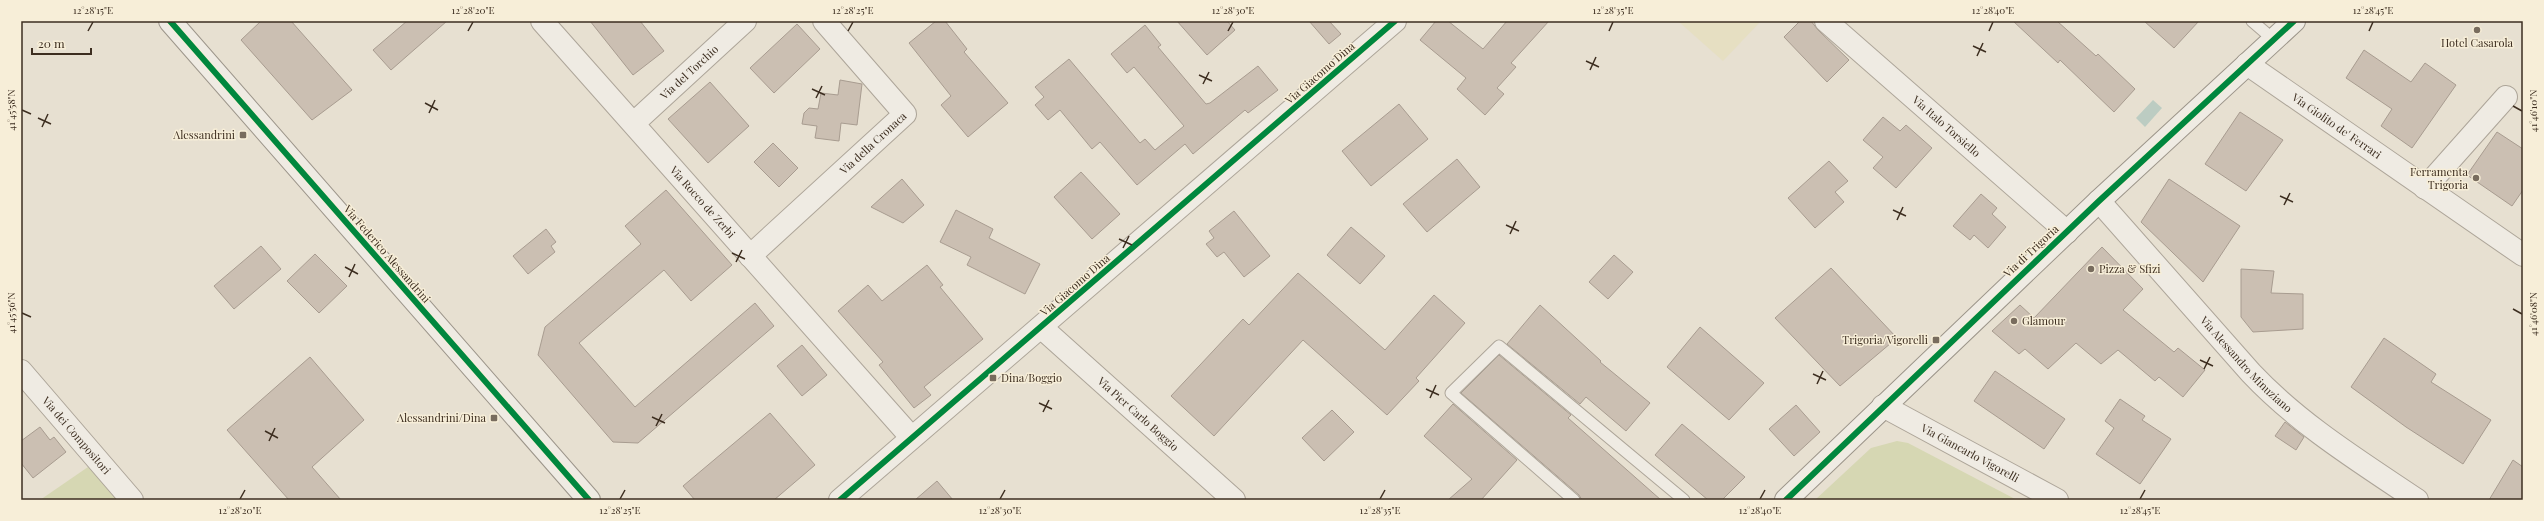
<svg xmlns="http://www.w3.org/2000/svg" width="2544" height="521" font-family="'Playfair Display',serif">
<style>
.farmland{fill:#e6dfc2}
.green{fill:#d6d7b3}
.water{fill:#bcccc2}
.building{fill:#cbbfb2;stroke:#a89c90}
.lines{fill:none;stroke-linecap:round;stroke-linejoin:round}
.lane-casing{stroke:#ada599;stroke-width:13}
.street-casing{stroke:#ada599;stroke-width:24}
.secondary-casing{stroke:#9c958a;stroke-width:24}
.lane{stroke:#efebe3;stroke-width:11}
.street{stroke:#efebe3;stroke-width:22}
.secondary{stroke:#efebe3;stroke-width:22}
.cycleway-casing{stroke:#f7eed8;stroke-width:8}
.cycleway{stroke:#00873e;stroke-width:6}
.ticks{fill:none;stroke:#3d2e20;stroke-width:1.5}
.poi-dot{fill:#786c5e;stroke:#f7eed8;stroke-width:1.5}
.labels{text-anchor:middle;stroke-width:3;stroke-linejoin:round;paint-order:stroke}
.poi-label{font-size:11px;fill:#3d2e20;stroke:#f7eed8;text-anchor:end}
.street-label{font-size:11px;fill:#3d2e20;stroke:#f7eed8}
.neatline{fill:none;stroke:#3d2e20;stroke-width:1.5}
.ticks-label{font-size:10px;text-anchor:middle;fill:#3d2e20}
</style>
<rect width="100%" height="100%" fill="#e7e0d1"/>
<polygon class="farmland" points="1678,21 1761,21 1723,61"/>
<g class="green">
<polygon points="1897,441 1908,443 2017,500 1815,500 1871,448"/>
<polygon points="88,467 119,500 40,500"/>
</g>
<polygon class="water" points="2153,100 2162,108 2145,127 2136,118"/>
<g class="building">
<polygon points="261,21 291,21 352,90 312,120 241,40"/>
<polygon points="407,21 447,21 391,70 373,50"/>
<polygon points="590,21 640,21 664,51 633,75"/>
<polygon points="936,21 945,21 967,49 964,52 1008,103 968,137 941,105 951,96 909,43"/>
<polygon points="1177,21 1227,21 1235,30 1207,55"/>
<polygon points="1309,21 1329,21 1341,34 1329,44"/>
<polygon points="1436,21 1448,21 1483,49 1507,21 1549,21 1511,63 1516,67 1497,88 1504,94 1485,115 1457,89 1466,78 1420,40"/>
<polygon points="1800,21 1811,21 1818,30 1849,60 1827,82 1784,37"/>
<polygon points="2013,21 2057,21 2096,56 2098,54 2135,89 2114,112 2060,60 2058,63"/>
<polygon points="2144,21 2199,21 2174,48"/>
<polygon points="797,24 820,49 774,93 750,68"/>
<polygon points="1145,25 1161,45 1158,47 1206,104 1210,103 1258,66 1278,90 1248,113 1245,110 1193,154 1185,144 1137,185 1100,142 1092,149 1060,110 1048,120 1035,105 1044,97 1035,87 1069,59 1140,143 1145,139 1155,150 1184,126 1134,67 1127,73 1111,54"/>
<polygon points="2364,50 2411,82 2425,63 2456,85 2412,148 2381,126 2392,109 2346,78"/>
<polygon points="840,80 862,84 857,125 841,123 839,141 815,138 817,126 802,124 804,113 809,108 818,109 821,93 838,95"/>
<polygon points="710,82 749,126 708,163 668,119"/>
<polygon points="1399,104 1428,139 1371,186 1342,151"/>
<polygon points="2240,112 2283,140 2246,191 2205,164"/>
<polygon points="1883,117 1900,131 1906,125 1932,148 1896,188 1873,168 1883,157 1863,140"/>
<polygon points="2497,132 2523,149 2523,190 2512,206 2467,175"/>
<polygon points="773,143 798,168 779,187 754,162"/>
<polygon points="1457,159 1480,187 1427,232 1403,204"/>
<polygon points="1829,161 1848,181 1835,192 1844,202 1815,228 1788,198"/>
<polygon points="1081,172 1120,214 1092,239 1054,197"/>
<polygon points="902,179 924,205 903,223 871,207"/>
<polygon points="2169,179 2240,226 2203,282 2141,222"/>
<polygon points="666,190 732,265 691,301 664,270 579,343 635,407 755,303 774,326 638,443 613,442 538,355 545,327 641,244 625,226"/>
<polygon points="1981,194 1997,208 1992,214 2006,227 1988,248 1974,235 1970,240 1953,226"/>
<polygon points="956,210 993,229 989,238 1040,264 1025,294 967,265 971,257 940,242"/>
<polygon points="1234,211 1270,256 1244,277 1224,252 1217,257 1206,244 1214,238 1209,231"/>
<polygon points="1351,227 1385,256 1360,284 1327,255"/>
<polygon points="546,229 556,242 551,246 555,252 528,274 513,256"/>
<polygon points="261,246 281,269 234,309 214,286"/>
<polygon points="2102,247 2143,289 2123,310 2174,352 2178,348 2205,370 2183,397 2159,377 2155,381 2118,350 2101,364 2076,343 2048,369 2025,349 2019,354 1992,331 2020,305 2034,318"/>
<polygon points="315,254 347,286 319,313 287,281"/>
<polygon points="1614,255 1633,272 1608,299 1589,282"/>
<polygon points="927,265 943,285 940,287 983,339 924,387 931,395 914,408 879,365 883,362 838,311 868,285 882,301"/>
<polygon points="1831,268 1897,338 1840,386 1775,318"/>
<polygon points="2241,269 2274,271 2271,293 2303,294 2303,329 2253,332 2241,317"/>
<polygon points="1298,273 1385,350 1434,295 1465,323 1416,378 1419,381 1387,415 1303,340 1214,436 1171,396 1243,319 1249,325"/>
<polygon points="1540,305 1601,361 1600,362 1650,403 1626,431 1586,397 1580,404 1507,344"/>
<polygon points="1700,327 1764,383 1729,420 1667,367"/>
<polygon points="2384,338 2436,374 2431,382 2491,420 2463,464 2406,427 2351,387"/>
<polygon points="802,345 827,375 802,396 777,366"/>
<polygon points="1499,355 1571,415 1568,418 1661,500 1582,500 1579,495 1461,393"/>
<polygon points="310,357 364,420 312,467 341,500 289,500 227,430"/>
<polygon points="1995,371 2065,419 2044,449 1974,401"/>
<polygon points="2120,399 2145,416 2142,420 2171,439 2140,484 2096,454 2114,428 2105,421"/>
<polygon points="1453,404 1517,460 1481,500 1448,500 1472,479 1424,436"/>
<polygon points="1796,405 1820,432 1794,456 1769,429"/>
<polygon points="1332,410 1354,432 1324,461 1302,438"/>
<polygon points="770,413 815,465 774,500 695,500 683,486"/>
<polygon points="2285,422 2304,437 2296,450 2275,436"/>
<polygon points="1682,424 1745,477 1722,500 1708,500 1655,455"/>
<polygon points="40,427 50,440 54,437 66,452 33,478 21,463 21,441"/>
<polygon points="2513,460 2523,467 2523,500 2489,500"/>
<polygon points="937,481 953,500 915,500"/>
</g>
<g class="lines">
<defs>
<g id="lane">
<polyline points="2252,21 2274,40"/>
<polyline points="1574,500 1451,393 1499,346 1684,500"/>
</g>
<g id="street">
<path id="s1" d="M542,21L911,437"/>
<path id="s2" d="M1826,21L2067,232"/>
<path id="s3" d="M2247,64L2523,255"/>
<path id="s4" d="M634,123L745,21"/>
<polyline points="2425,188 2506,97"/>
<path id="s5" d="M2099,201L2251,373C2299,424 2359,461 2417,500"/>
<path id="s6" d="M750,256L905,114L824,21"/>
<path id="s7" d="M1042,328L1234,500"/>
<path id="s8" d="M21,371L132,500"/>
<path id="s9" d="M1883,406L2057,500"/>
<polyline points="840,500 1395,21"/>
</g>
<g id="secondary">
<polyline points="170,21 589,500"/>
<polyline points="1786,500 2099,201 2294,21"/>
</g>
</defs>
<use href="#lane" class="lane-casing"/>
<use href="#street" class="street-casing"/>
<use href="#secondary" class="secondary-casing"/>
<use href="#lane" class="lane"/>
<use href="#street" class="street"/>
<use href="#secondary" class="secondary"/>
<defs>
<g id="cycleway">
<polyline points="170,21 589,500"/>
<polyline points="840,500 1395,21"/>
<polyline points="1786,500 2099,201 2294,21"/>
</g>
</defs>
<use href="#cycleway" class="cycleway-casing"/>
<use href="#cycleway" class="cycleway"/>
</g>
<path class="ticks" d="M88,31L93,22M468,31L473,22M848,31L853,22M1228,31L1233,22M1609,31L1613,22M1989,31L1993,22M2369,31L2373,22M1973,46L1986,52M1977,56L1983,43M1586,61L1599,67M1590,70L1596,57M1199,75L1212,81M1203,84L1209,72M812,89L825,95M816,98L822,86M425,103L438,110M2513,106L2522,111M22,110L31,114M429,113L435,100M38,118L51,124M42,127L48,114M2280,196L2293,202M2284,205L2290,193M1893,210L1906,216M1897,220L1903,207M1506,225L1519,231M1510,234L1516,221M1119,239L1132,245M1123,248L1129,236M732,253L745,259M736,262L742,250M345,267L358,274M349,277L355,264M2513,309L2522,314M22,313L31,317M2200,360L2213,366M2204,369L2210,357M1813,374L1826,380M1817,384L1823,371M1426,389L1439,395M1430,398L1436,385M1039,403L1052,409M1043,412L1049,400M652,417L665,423M656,426L662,414M265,431L278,438M269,441L275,428M240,499L245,490M620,499L625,490M1000,499L1005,490M1380,499L1385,490M1760,499L1765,490M2140,499L2145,490"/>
<g class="poi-dot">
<circle cx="2477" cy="30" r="4"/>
<rect x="239" y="131" width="8" height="8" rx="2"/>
<circle cx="2476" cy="178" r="4"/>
<circle cx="2091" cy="269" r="4"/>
<circle cx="2014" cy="321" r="4"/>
<rect x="1932" y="336" width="8" height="8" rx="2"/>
<rect x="989" y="374" width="8" height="8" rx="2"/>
<rect x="490" y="414" width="8" height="8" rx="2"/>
</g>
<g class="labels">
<g class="poi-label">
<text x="2477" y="47" text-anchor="middle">Hotel Casarola</text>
<text x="235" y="139">Alessandrini</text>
<text x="2468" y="176">Ferramenta<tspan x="2468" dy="13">Trigoria</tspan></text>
<text x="2099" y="273" text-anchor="start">Pizza &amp; Sfizi</text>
<text x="2022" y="325" text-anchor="start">Glamour</text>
<text x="1928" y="344">Trigoria/Vigorelli</text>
<text x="1001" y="382" text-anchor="start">Dina/Boggio</text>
<text x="486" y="422">Alessandrini/Dina</text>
</g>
<g class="street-label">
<text dy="4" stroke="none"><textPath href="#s4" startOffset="75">Via del Torchio</textPath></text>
<text transform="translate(1320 73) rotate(-41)" y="4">Via Giacomo Dina</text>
<text dy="4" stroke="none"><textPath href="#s3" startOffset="109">Via Giolito de' Ferrari</textPath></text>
<text dy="4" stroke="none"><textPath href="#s2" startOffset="160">Via Italo Torsiello</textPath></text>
<text dy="4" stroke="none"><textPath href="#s6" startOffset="167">Via della Cronaca</textPath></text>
<text dy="4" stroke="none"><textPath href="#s1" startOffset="242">Via Rocco de Zerbi</textPath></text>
<text transform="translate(2031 251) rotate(-43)" y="4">Via di Trigoria</text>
<text transform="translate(387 254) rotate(49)" y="4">Via Federico Alessandrini</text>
<text transform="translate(1075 285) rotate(-41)" y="4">Via Giacomo Dina</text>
<text dy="4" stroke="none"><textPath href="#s5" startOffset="220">Via Alessandro Minuziano</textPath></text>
<text dy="4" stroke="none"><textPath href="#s7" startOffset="129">Via Pier Carlo Boggio</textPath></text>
<text dy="4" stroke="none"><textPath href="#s8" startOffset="85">Via dei Compositori</textPath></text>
<text dy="4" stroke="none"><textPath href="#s9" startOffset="99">Via Giancarlo Vigorelli</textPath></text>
</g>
</g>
<rect width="2544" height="521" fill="none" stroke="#f7eed8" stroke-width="44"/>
<path d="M32 48v6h59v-6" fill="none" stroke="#3d2e20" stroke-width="2"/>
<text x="38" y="48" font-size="12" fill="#3d2e20" stroke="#f7eed8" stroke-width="3" paint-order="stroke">20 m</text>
<rect x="22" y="22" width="2500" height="477" class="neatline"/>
<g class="ticks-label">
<text x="93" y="14">12°28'15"E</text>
<text x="473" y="14">12°28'20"E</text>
<text x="853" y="14">12°28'25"E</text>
<text x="1233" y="14">12°28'30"E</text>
<text x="1613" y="14">12°28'35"E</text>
<text x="1993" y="14">12°28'40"E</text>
<text x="2373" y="14">12°28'45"E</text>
<text transform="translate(11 110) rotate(-90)" y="4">41°45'58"N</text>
<text transform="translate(2533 111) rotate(-90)" y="4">41°46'10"N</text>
<text transform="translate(11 313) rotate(-90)" y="4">41°45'56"N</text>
<text transform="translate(2533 314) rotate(-90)" y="4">41°46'08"N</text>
<text x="240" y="514">12°28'20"E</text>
<text x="620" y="514">12°28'25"E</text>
<text x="1000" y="514">12°28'30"E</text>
<text x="1380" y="514">12°28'35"E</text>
<text x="1760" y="514">12°28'40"E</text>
<text x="2140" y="514">12°28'45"E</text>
</g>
</svg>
